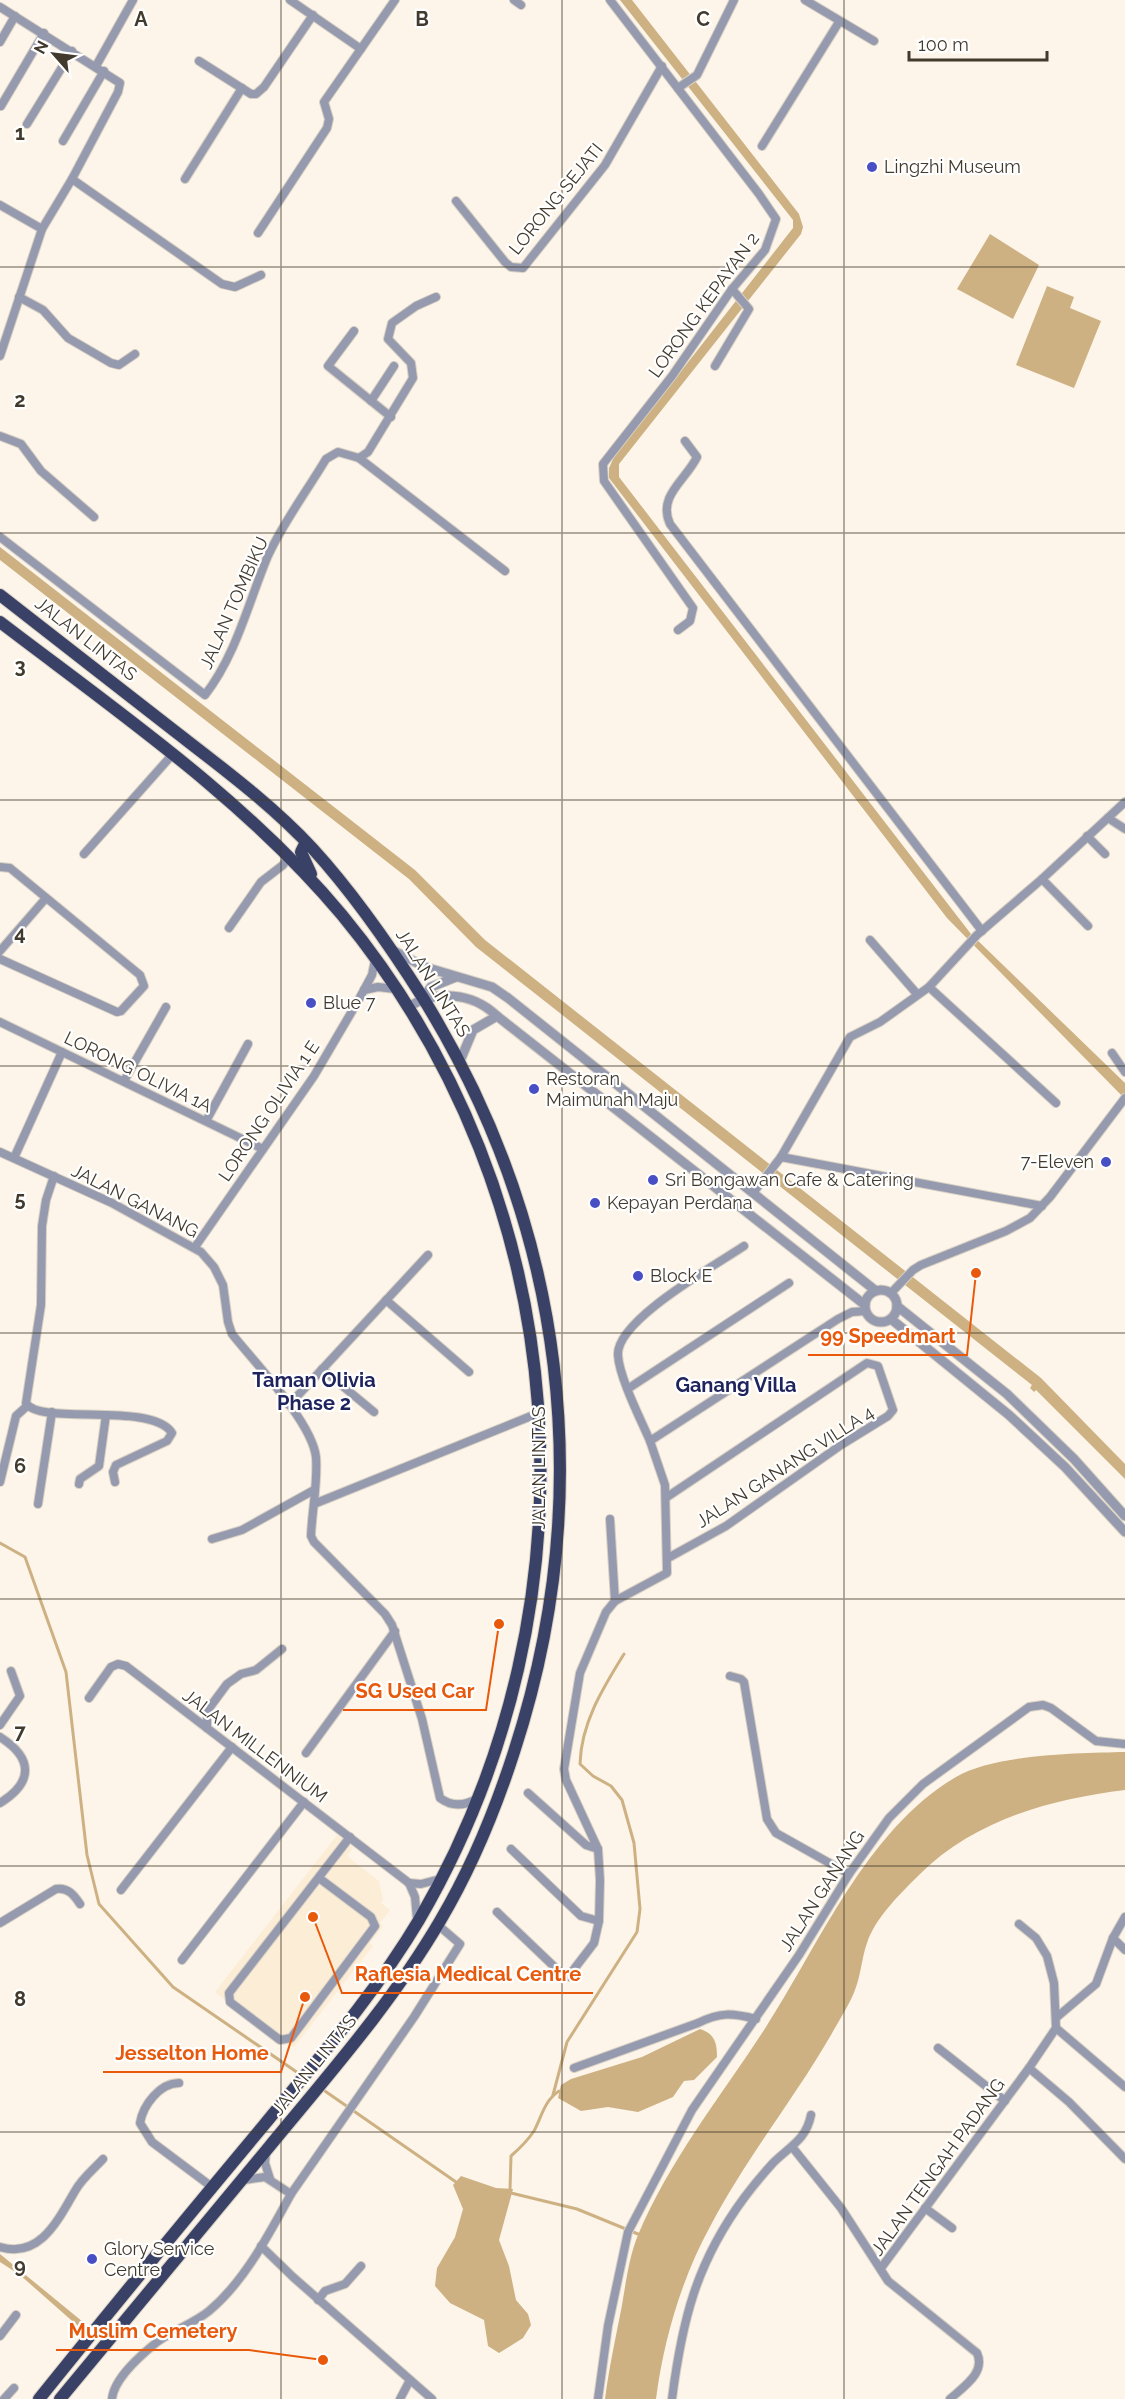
<svg xmlns="http://www.w3.org/2000/svg" width="1125" height="2399" font-family="Raleway,sans-serif">
<style>
.built{fill:#fcedd6}
.water{fill:#ceb183}
.lines{fill:none;stroke-linecap:round;stroke-linejoin:round}
.stream{stroke:#ceb183;stroke-width:3}
.minor-casing{stroke:#d8d0c3;stroke-width:10}
.tertiary-casing{stroke:#d8d0c3;stroke-width:11}
.trunk-casing{stroke:#d8d0c3;stroke-width:14}
.minor{stroke:#959aaf;stroke-width:8}
.tertiary{stroke:#959aaf;stroke-width:9}
.trunk{stroke:#3a4167;stroke-width:12}
.grid{fill:none;stroke:#423a2d;stroke-width:1.5;stroke-opacity:0.55}
.poi-dot{fill:#484fc4;stroke:#fff;stroke-width:2}
.labels{text-anchor:middle;stroke-width:4.5;stroke-linejoin:round;paint-order:stroke}
.poi-label{font-size:18px;fill:#423a2d;stroke:#fff;text-anchor:start}
.street-label{font-size:18px;fill:#423a2d;stroke:#fff}
.neighbourhood-label{font-size:20px;font-weight:bold;fill:#20245d;stroke:#fff}
.grid-label{font-size:20px;text-anchor:middle;font-weight:bold;fill:#423a2d;stroke:#fff;stroke-width:4.5;stroke-linejoin:round;paint-order:stroke}
.leader{fill:none;stroke:#e8590c;stroke-width:2}
.callout-dot{fill:#e8590c;stroke:#fff;stroke-width:2}
.callout-label{font-size:20px;text-anchor:middle;font-weight:bold;fill:#e8590c;stroke:#fff;stroke-width:4.5;stroke-linejoin:round;paint-order:stroke}
</style>
<rect width="100%" height="100%" fill="#fdf5e9"/>
<polygon class="built" points="337,1835 353,1848 347,1856 379,1881 383,1900 381,1903 390,1910 380,1923 383,1926 370,1943 373,1946 294,2047 277,2040 215,1992"/>
<g class="water">
<polygon points="620,0 632,0 799,214 803,227 801,234 619,464 619,477 971,934 1125,1083 1125,1099 947,918 609,478 609,468 614,457 793,228 793,220"/>
<polygon points="990,234 1039,265 1013,319 957,289"/>
<polygon points="1047,286 1074,297 1070,308 1101,321 1074,388 1016,365"/>
<polygon points="0,547 415,870 485,940 1041,1378 1125,1464 1125,1479 1036,1390 1034,1392 1030,1388 1032,1385 476,947 409,879 0,560"/>
<path d="M1125,1752V1790C1051,1799 974,1820 919,1875C901,1893 875,1918 867,1943C862,1957 861,1973 856,1987C851,2003 839,2020 831,2035C794,2099 747,2157 712,2223C682,2277 664,2338 656,2399H605C609,2368 616,2336 622,2305C626,2282 629,2257 638,2235C670,2159 722,2095 766,2027C820,1943 867,1829 956,1777C995,1754 1079,1753 1125,1752Z"/>
<path d="M700,2029C715,2034 717,2043 717,2057L694,2080L684,2081L673,2097L638,2112L608,2107L581,2111L558,2098L561,2085L571,2079L642,2057Z"/>
<polygon points="461,2176 496,2188 513,2189 499,2240 509,2266 516,2300 528,2314 531,2325 523,2338 499,2353 488,2346 484,2320 450,2303 435,2286 437,2268 455,2237 463,2209 453,2185"/>
<polygon points="0,2254 83,2322 79,2327 20,2275 0,2262"/>
</g>
<g class="lines">
<g class="stream">
<polyline points="0,1543 25,1557 66,1672 87,1855 99,1904 173,1987 301,2075"/>
<polyline points="322,2089 456,2182"/>
<path d="M553,2095L567,2042L637,1932L640,1909L634,1843L622,1800L611,1786L593,1776L580,1764C581,1723 603,1688 624,1654"/>
<path d="M510,2189L511,2156C519,2149 528,2140 534,2131C542,2116 544,2101 559,2091"/>
<polyline points="511,2193 577,2209 638,2234"/>
</g>
<defs>
<g id="minor">
<polyline points="290,0 361,49"/>
<polyline points="514,0 521,5"/>
<polyline points="610,0 759,194 776,219 765,250 732,289 672,376 603,464 604,481 693,608 690,621 678,630"/>
<polyline points="805,0 874,41"/>
<polyline points="0,7 120,83 118,92 72,179 42,229 0,356"/>
<polyline points="0,42 15,16"/>
<polyline points="199,61 251,94 256,94 264,87 313,15"/>
<polyline points="96,66 133,0"/>
<polyline points="678,88 697,75 734,0"/>
<polyline points="1,106 44,33"/>
<polyline points="27,124 72,51"/>
<polyline points="63,141 104,71"/>
<polyline points="762,146 839,22"/>
<polyline points="72,179 222,284 235,287 261,275"/>
<polyline points="185,179 242,88"/>
<polyline points="456,201 505,262 511,267 523,268 605,165 662,66"/>
<polyline points="0,205 42,229"/>
<polyline points="258,233 327,128 329,119 324,102 395,0"/>
<polyline points="19,297 43,310 68,338 111,363 119,365 135,354"/>
<polyline points="354,331 328,366 391,417"/>
<polyline points="715,366 749,309 732,289"/>
<polyline points="371,401 394,366"/>
<polyline points="0,436 21,444 41,471 94,517"/>
<path d="M685,441L697,457C686,480 657,496 670,524L982,931"/>
<polyline points="359,458 505,571"/>
<path d="M0,537L205,695C236,655 248,604 267,558C282,524 307,491 326,459L338,452L359,458L368,452L413,378L411,363L388,339L392,323L416,306L436,297"/>
<polyline points="1108,818 1125,829"/>
<polyline points="1087,836 1105,854"/>
<polyline points="84,854 172,755"/>
<polyline points="0,867 10,868 140,975 144,986 121,1011 117,1012 0,959"/>
<polyline points="1042,879 1088,926"/>
<polyline points="229,928 261,882 283,865 289,856"/>
<polyline points="870,940 917,994"/>
<polyline points="0,951 46,898"/>
<polyline points="929,987 1056,1103"/>
<polyline points="364,990 378,987 395,989"/>
<polyline points="0,1022 263,1149"/>
<polyline points="1112,1053 1125,1072"/>
<polyline points="124,1081 166,1007"/>
<polyline points="206,1121 248,1044"/>
<path d="M0,1152L112,1203L201,1252L214,1267L223,1285L228,1322L232,1334C255,1363 312,1422 316,1457C318,1483 312,1510 311,1536L314,1542L385,1614L392,1625L422,1719L440,1798C452,1807 465,1806 478,1798"/>
<polyline points="781,1157 1042,1206"/>
<polyline points="14,1158 62,1052"/>
<path d="M54,1176L46,1200L42,1226L41,1305L26,1403C39,1426 152,1401 172,1433L167,1441L116,1465L113,1472L115,1482"/>
<polyline points="753,1193 781,1157 850,1037 880,1022 929,987 977,935 1042,879 1125,802"/>
<polyline points="195,1247 314,1076 358,1001 372,975 375,960"/>
<polyline points="891,1293 913,1270 921,1265 1006,1231 1030,1218 1050,1197 1125,1098"/>
<polyline points="386,1300 469,1372"/>
<polyline points="322,1369 374,1412"/>
<polyline points="629,1388 789,1283"/>
<polyline points="289,1405 428,1255"/>
<path d="M650,1441C641,1420 619,1377 618,1355C616,1320 716,1265 744,1246"/>
<polyline points="0,1482 16,1416 27,1406"/>
<polyline points="79,1484 80,1479 99,1466 106,1415"/>
<polyline points="667,1497 867,1363 878,1366 893,1410 888,1416 841,1445 726,1526 668,1558"/>
<polyline points="38,1504 52,1412"/>
<polyline points="314,1504 541,1412"/>
<polyline points="610,1519 615,1601"/>
<polyline points="212,1539 242,1530 314,1490"/>
<polyline points="730,1676 741,1679 744,1682 767,1819 776,1833 849,1874"/>
<polyline points="89,1698 111,1667 118,1664 126,1666 409,1883 415,1897 417,1919"/>
<polyline points="0,1725 20,1696 11,1671"/>
<polyline points="207,1728 207,1711 227,1684 241,1674 256,1670 282,1649"/>
<path d="M0,1737C33,1758 34,1782 0,1803"/>
<polyline points="306,1753 395,1631"/>
<polyline points="528,1793 586,1845 598,1849"/>
<polyline points="511,1849 581,1916 599,1921"/>
<polyline points="319,1878 371,1917 375,1926 291,2038 280,2040 230,2002 229,1993 350,1837"/>
<polyline points="409,1883 421,1884 440,1879"/>
<polyline points="121,1890 232,1747"/>
<polyline points="497,1912 565,1977 568,1977 594,1943 599,1921 600,1880 598,1849 566,1780 564,1769 580,1673 606,1612 615,1601 667,1573 665,1485 650,1441 838,1319 852,1312 866,1311"/>
<path d="M0,1923L56,1889C68,1887 74,1895 80,1904"/>
<polyline points="1113,1938 1125,1950"/>
<polyline points="182,1960 304,1802"/>
<polyline points="1057,2017 1096,1984 1113,1938 1125,1917"/>
<polyline points="1056,2028 1125,2087"/>
<polyline points="938,2048 1005,2101"/>
<path d="M574,2068L698,2023C720,2012 732,2013 756,2019"/>
<polyline points="1029,2068 1069,2102 1125,2159"/>
<path d="M179,2083C160,2083 143,2105 140,2123L152,2142L212,2187"/>
<path d="M793,2148L841,2208L888,2281L977,2353C986,2373 963,2387 950,2399"/>
<polyline points="266,2151 265,2163 270,2179"/>
<polyline points="291,2194 414,2017 460,1944 438,1925"/>
<polyline points="925,2208 952,2228"/>
<polyline points="261,2246 293,2277 432,2399"/>
<path d="M0,2247C40,2259 58,2220 75,2191C82,2178 94,2169 103,2159"/>
<polyline points="881,2268 1029,2068 1056,2028 1054,1983 1047,1956 1036,1938 1019,1924"/>
<polyline points="318,2300 325,2291 345,2284 361,2266"/>
<polyline points="0,2336 16,2315"/>
<polyline points="4,2399 14,2388"/>
<path d="M112,2399C114,2378 141,2355 157,2342C173,2330 193,2324 209,2311C245,2281 269,2234 291,2194L265,2177L244,2180"/>
<polyline points="400,2399 410,2380"/>
<polyline points="598,2399 608,2326 628,2232 692,2110 799,1955 849,1874 889,1818 923,1784 1029,1707 1043,1705 1051,1708 1096,1741 1125,1744"/>
<path d="M672,2399C682,2321 696,2263 744,2198C753,2186 763,2174 773,2163C790,2146 806,2140 811,2115"/>
</g>
<g id="tertiary">
<polyline points="394,951 425,967 492,987 508,998 876,1291"/>
<polyline points="423,998 431,987 456,977"/>
<path d="M408,1007C436,990 472,992 497,1016"/>
<polyline points="460,1061 473,1030 497,1016 865,1305"/>
<circle cx="881" cy="1306" r="16"/>
<polyline points="897,1306 1007,1394 1074,1459 1125,1516"/>
<polyline points="891,1319 1009,1415 1065,1467 1125,1532"/>
</g>
<g id="trunk">
<path d="M0,595C57,640 115,684 172,729C221,767 271,804 313,849C355,895 390,946 423,998C566,1229 598,1494 514,1752C495,1811 472,1867 440,1921C392,2003 329,2074 269,2147C199,2231 130,2315 60,2399"/>
<path d="M0,622C118,712 246,800 342,915C577,1200 604,1602 419,1920C375,1994 318,2059 264,2125C188,2216 113,2307 39,2399"/>
<polyline points="306,842 301,852 311,874"/>
</g>
</defs>
<use href="#minor" class="minor-casing"/>
<use href="#tertiary" class="tertiary-casing"/>
<use href="#trunk" class="trunk-casing"/>
<use href="#minor" class="minor"/>
<use href="#tertiary" class="tertiary"/>
<use href="#trunk" class="trunk"/>
</g>
<path class="grid" d="M281,0V2399M562,0V2399M844,0V2399M0,267H1125M0,533H1125M0,800H1125M0,1066H1125M0,1333H1125M0,1599H1125M0,1866H1125M0,2132H1125"/>
<g class="poi-dot">
<circle cx="872" cy="167" r="6"/>
<circle cx="311" cy="1003" r="6"/>
<circle cx="534" cy="1089" r="6"/>
<circle cx="1106" cy="1162" r="6"/>
<circle cx="653" cy="1180" r="6"/>
<circle cx="595" cy="1203" r="6"/>
<circle cx="638" cy="1276" r="6"/>
<circle cx="92" cy="2259" r="6"/>
</g>
<g class="labels">
<g class="poi-label">
<text x="884" y="173">Lingzhi Museum</text>
<text x="323" y="1009">Blue 7</text>
<text x="546" y="1085">Restoran<tspan x="546" dy="21">Maimunah Maju</tspan></text>
<text x="1094" y="1168" text-anchor="end">7-Eleven</text>
<text x="665" y="1186">Sri Bongawan Cafe &amp; Catering</text>
<text x="607" y="1209">Kepayan Perdana</text>
<text x="650" y="1282">Block E</text>
<text x="104" y="2255">Glory Service<tspan x="104" dy="21">Centre</tspan></text>
</g>
<g class="street-label">
<text transform="translate(556 199) rotate(-51)" y="6">LORONG SEJATI</text>
<text transform="translate(704 305) rotate(-54)" y="6">LORONG KEPAYAN 2</text>
<text transform="translate(234 603) rotate(-66)" y="6">JALAN TOMBIKU</text>
<text transform="translate(86 639) rotate(38)" y="6">JALAN LINTAS</text>
<text transform="translate(433 983) rotate(58)" y="6">JALAN LINTAS</text>
<text transform="translate(138 1072) rotate(26)" y="6">LORONG OLIVIA 1A</text>
<text transform="translate(269 1111) rotate(-56)" y="6">LORONG OLIVIA 1 E</text>
<text transform="translate(135 1201) rotate(27)" y="6">JALAN GANANG</text>
<text transform="translate(785 1467) rotate(-33)" y="6">JALAN GANANG VILLA 4</text>
<text transform="translate(539 1468) rotate(-90)" y="6">JALAN LINTAS</text>
<text transform="translate(255 1746) rotate(37)" y="6">JALAN MILLENNIUM</text>
<text transform="translate(822 1891) rotate(-57)" y="6">JALAN GANANG</text>
<text transform="translate(314 2065) rotate(-51)" y="6">JALAN LINTAS</text>
<text transform="translate(938 2167) rotate(-54)" y="6">JALAN TENGAH PADANG</text>
</g>
<g class="neighbourhood-label">
<text x="314" y="1387">Taman Olivia<tspan x="314" dy="23">Phase 2</tspan></text>
<text x="736" y="1392">Ganang Villa</text>
</g>
</g>
<g class="grid-label">
<text x="141" y="26">A</text>
<text x="422" y="26">B</text>
<text x="703" y="26">C</text>
<text x="20" y="140">1</text>
<text x="20" y="407">2</text>
<text x="20" y="673">3</text>
<text x="20" y="940">4</text>
<text x="20" y="1206">5</text>
<text x="20" y="1473">6</text>
<text x="20" y="1739">7</text>
<text x="20" y="2006">8</text>
<text x="20" y="2273">9</text>
</g>
<path class="leader" d="M976 1273L967 1355H808M499 1624L486 1710H343M313 1917L342 1993H593M305 1997L281 2072H103M323 2360L249 2350H56"/>
<g class="callout-dot">
<circle cx="976" cy="1273" r="6"/>
<circle cx="499" cy="1624" r="6"/>
<circle cx="313" cy="1917" r="6"/>
<circle cx="305" cy="1997" r="6"/>
<circle cx="323" cy="2360" r="6"/>
</g>
<g class="callout-label">
<text x="888" y="1343">99 Speedmart</text>
<text x="415" y="1698">SG Used Car</text>
<text x="468" y="1981">Raflesia Medical Centre</text>
<text x="192" y="2060">Jesselton Home</text>
<text x="153" y="2338">Muslim Cemetery</text>
</g>
<g transform="translate(54 54) rotate(298)" stroke="#ffffff" stroke-width="4.5" paint-order="stroke">
<path d="M0-4.5L10 22L0 15L-10 22Z" fill="#423a2d"/>
<text y="-9" font-size="16" font-weight="bold" text-anchor="middle" fill="#423a2d">N</text>
</g>
<path d="M909 51v9h138v-9" fill="none" stroke="#423a2d" stroke-width="3"/>
<text x="918" y="51" font-size="18" fill="#423a2d" stroke="#ffffff" stroke-width="4.5" paint-order="stroke">100 m</text>
</svg>
